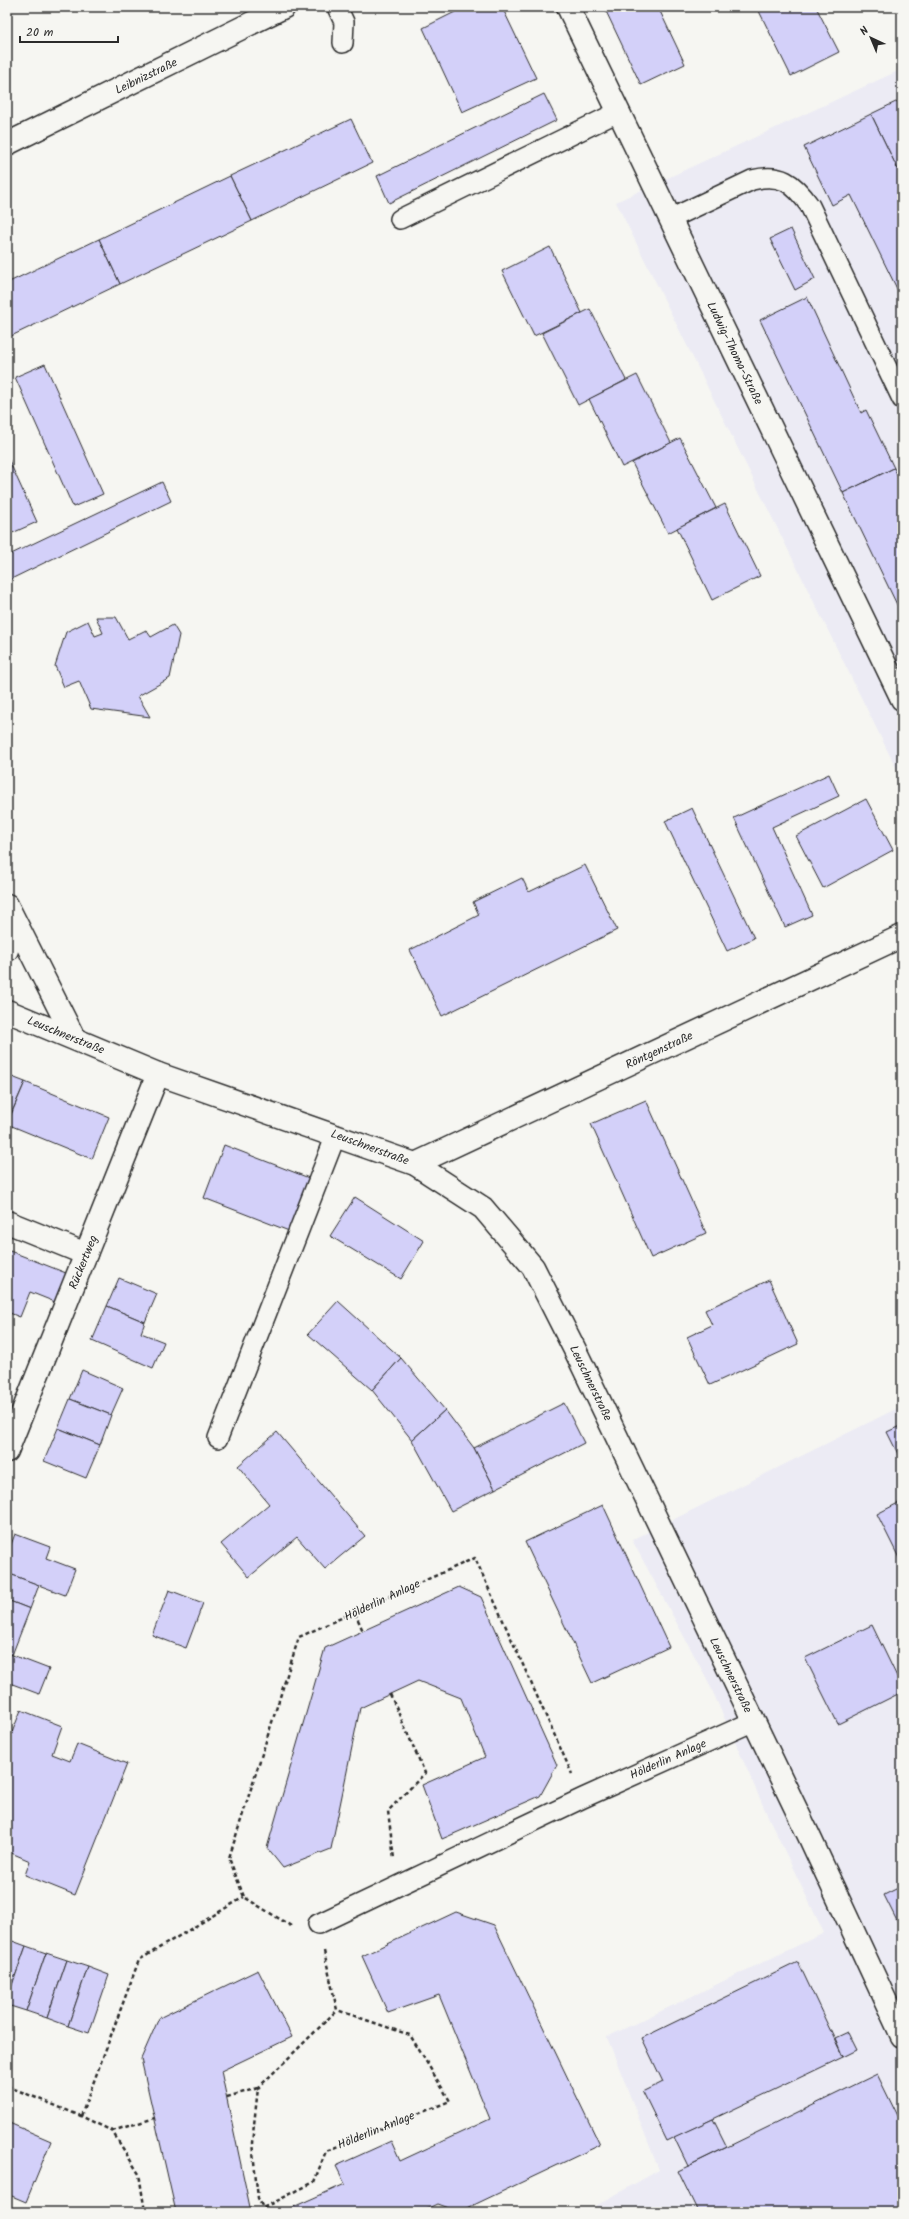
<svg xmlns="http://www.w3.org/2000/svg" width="909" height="2219" font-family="Kalam,sans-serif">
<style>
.built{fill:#ecebf4}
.building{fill:#d3d0f9;stroke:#2b2b2b}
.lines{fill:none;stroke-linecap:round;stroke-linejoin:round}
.lane-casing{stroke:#2b2b2b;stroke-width:22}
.street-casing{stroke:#2b2b2b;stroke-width:25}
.secondary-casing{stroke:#2b2b2b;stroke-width:25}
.path{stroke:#2b2b2b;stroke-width:2.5;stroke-dasharray:4 3;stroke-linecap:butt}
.lane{stroke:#f6f6f2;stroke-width:19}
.street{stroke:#f6f6f2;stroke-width:22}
.secondary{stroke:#f6f6f2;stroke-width:22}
.labels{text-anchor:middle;stroke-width:3;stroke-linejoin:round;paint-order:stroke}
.street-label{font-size:12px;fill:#2b2b2b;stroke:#f6f6f2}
</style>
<rect width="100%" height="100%" fill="#f6f6f2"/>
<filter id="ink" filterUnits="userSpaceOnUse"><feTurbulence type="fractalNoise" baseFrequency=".025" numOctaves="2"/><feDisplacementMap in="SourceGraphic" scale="8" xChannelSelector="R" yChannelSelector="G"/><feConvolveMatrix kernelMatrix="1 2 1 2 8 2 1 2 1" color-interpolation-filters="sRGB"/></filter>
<g filter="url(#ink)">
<g class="built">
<polygon points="902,69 902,780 616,202"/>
<polygon points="902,1406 902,2212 585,2212 659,2170 607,2037 824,1933 765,1810 708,1681 632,1540"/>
</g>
<g class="building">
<polygon points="465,7 502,7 536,78 462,112 423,28"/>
<polygon points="604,7 658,7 685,64 641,85"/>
<polygon points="757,7 816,7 839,52 791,76"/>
<polygon points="544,94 557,120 389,203 377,176"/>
<polygon points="902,99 902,178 871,114"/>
<polygon points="871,114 902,178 902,299 851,195 832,205 804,147"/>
<polygon points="351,119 372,163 252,221 230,176"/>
<polygon points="230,176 252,221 120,284 99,239"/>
<polygon points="791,229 815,279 795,290 770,239"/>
<polygon points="99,239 120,284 7,338 7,283"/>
<polygon points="550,247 582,313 534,336 502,271"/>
<polygon points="807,297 861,413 866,410 894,468 843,493 760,320"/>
<polygon points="590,309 626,380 578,405 542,333"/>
<polygon points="45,364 103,494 73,507 15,377"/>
<polygon points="637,375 671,443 622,467 589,399"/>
<polygon points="680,438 716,508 668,533 632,463"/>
<polygon points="7,456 37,522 10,534 7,527"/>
<polygon points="894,468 902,484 902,615 843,493"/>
<polygon points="162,482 171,501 7,581 7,556"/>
<polygon points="725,504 760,576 712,600 677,528"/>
<polygon points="96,617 116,617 128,639 146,630 151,637 173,625 179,635 170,678 138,696 150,717 91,709 79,681 64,687 55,666 66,632 88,621 95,636 103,633"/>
<polygon points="829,774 839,796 772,827 812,915 785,927 734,818"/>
<polygon points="866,799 893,850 823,888 796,836"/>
<polygon points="692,808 754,938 727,951 665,821"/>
<polygon points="585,865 617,930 442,1016 410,950 479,915 473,902 522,878 529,892"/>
<polygon points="7,1075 25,1082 7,1123"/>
<polygon points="25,1082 109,1117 92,1159 7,1124"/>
<polygon points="646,1100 706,1233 651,1258 591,1124"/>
<polygon points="224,1145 309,1178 289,1231 204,1198"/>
<polygon points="355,1197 424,1241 401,1279 330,1236"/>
<polygon points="10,1251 66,1273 55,1302 30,1292 20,1317 7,1312 7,1258"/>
<polygon points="119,1278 157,1294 145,1322 107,1306"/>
<polygon points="769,1280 798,1344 710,1385 687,1337 712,1325 705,1310"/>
<polygon points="338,1301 401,1358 372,1390 308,1334"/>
<polygon points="107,1306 145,1322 141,1333 164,1342 153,1368 92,1341"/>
<polygon points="401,1358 445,1410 412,1440 372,1390"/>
<polygon points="82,1370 123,1388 111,1415 70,1399"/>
<polygon points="70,1399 111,1415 100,1445 58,1428"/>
<polygon points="564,1403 584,1443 495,1489 474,1448"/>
<polygon points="445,1410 474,1448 495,1489 451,1511 412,1440"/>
<polygon points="902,1425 902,1462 887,1432"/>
<polygon points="58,1428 100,1445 86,1478 44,1461"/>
<polygon points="277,1432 365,1536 325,1569 297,1537 249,1577 221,1544 269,1504 238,1466"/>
<polygon points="902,1501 902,1564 877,1514"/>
<polygon points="603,1505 669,1647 592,1683 525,1542"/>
<polygon points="15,1534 50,1547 46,1558 75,1569 65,1595 7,1573 7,1555"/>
<polygon points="7,1573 39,1585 30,1609 7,1600"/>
<polygon points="459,1587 481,1597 557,1765 540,1796 442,1839 422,1785 485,1757 461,1698 418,1681 360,1708 331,1849 283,1868 267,1848 325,1648"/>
<polygon points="169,1590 203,1603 186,1648 152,1635"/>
<polygon points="7,1600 30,1609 12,1655 7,1653"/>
<polygon points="872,1625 902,1687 902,1692 838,1724 805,1658"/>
<polygon points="7,1653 49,1669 39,1694 7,1682"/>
<polygon points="21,1710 62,1726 52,1754 70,1761 77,1744 127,1764 75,1895 25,1875 30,1861 9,1852 7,1856 7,1745"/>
<polygon points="902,1886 902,1931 884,1895"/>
<polygon points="456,1912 494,1925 600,2145 459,2212 437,2204 420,2212 282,2212 345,2184 336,2166 391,2141 400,2161 490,2119 439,1995 388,2013 362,1956"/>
<polygon points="7,1939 26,1946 7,1999"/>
<polygon points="26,1946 46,1953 26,2011 7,2005 7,1999"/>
<polygon points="46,1953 67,1960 47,2018 26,2011"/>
<polygon points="67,1960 88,1967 68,2026 47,2018"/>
<polygon points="798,1962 843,2057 667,2141 643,2092 663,2082 642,2038"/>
<polygon points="88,1967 109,1975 89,2033 68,2026"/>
<polygon points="258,1970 292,2037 221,2071 251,2212 176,2212 141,2059 159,2018"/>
<polygon points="848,2032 857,2050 843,2057 835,2038"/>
<polygon points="877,2074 902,2125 902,2212 698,2212 678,2171"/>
<polygon points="713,2119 727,2147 688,2166 674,2137"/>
<polygon points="7,2122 51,2141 26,2202 7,2194"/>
</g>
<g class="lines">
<defs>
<g id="lane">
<polyline points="337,7 344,22 343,43"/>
<polyline points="400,219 618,112"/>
<path d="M670,219L752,180C781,173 793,182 810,206L902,399"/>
<polyline points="218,1438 336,1135"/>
<polyline points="318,1924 583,1798 754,1721"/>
</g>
<g id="street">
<polyline points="7,144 284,7"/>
<polyline points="7,905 74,1038"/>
<polyline points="7,950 13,918"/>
<polyline points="7,1011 158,1074 415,1164 483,1208 533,1267 575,1350 809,1836 902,2036"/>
<polyline points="415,1164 902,936"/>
<polyline points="7,1222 86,1254"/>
<polyline points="7,1451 158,1074"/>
</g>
<polyline id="secondary" points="568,7 902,699"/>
</defs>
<use href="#lane" class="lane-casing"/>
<use href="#street" class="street-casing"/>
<use href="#secondary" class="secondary-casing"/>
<g class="path">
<polyline points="355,1613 363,1631"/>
<polyline points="390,1694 425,1773 388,1811 394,1859"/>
<polyline points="291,1926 244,1897 229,1858 299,1637 475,1558 572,1774"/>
<polyline points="324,1951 337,2010 258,2088 252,2143 258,2198 263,2208 314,2182 326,2151 450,2101 410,2035 337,2010"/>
<polyline points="7,2086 81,2116 112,2131 139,2174 145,2212"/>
<polyline points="227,2097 258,2088"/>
<polyline points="81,2116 139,1960 244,1897"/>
<polyline points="112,2131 155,2118"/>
</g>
<use href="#lane" class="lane"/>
<use href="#street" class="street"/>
<use href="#secondary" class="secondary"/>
</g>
</g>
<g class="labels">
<g class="street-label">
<text transform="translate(146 76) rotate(-26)" y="4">Leibnizstraße</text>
<text transform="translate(735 353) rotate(64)" y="4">Ludwig-Thoma-Straße</text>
<text transform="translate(66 1035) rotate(22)" y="4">Leuschnerstraße</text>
<text transform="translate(659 1050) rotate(-25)" y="4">Röntgenstraße</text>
<text transform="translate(370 1147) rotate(20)" y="4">Leuschnerstraße</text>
<text transform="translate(83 1262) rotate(-68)" y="4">Rückertweg</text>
<text transform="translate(591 1383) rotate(64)" y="4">Leuschnerstraße</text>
<text transform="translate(382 1600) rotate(-25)" y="4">Hölderlin Anlage</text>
<text transform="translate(731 1675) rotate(64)" y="4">Leuschnerstraße</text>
<text transform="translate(668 1759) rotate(-24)" y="4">Hölderlin Anlage</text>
<text transform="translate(376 2130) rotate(-22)" y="4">Hölderlin Anlage</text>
</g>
</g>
<rect width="909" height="2219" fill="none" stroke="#f6f6f2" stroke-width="24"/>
<rect x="12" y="12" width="885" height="2195" fill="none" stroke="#2b2b2b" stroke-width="1.5" filter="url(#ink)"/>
<g transform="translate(871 38) rotate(316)" stroke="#f6f6f2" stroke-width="3" paint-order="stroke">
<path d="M0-3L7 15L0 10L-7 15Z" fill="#2b2b2b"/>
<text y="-6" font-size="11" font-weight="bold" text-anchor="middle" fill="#2b2b2b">N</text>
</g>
<path d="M20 36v6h98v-6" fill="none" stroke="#2b2b2b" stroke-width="2"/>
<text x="26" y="36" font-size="12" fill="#2b2b2b" stroke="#f6f6f2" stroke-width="3" paint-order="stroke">20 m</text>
</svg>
